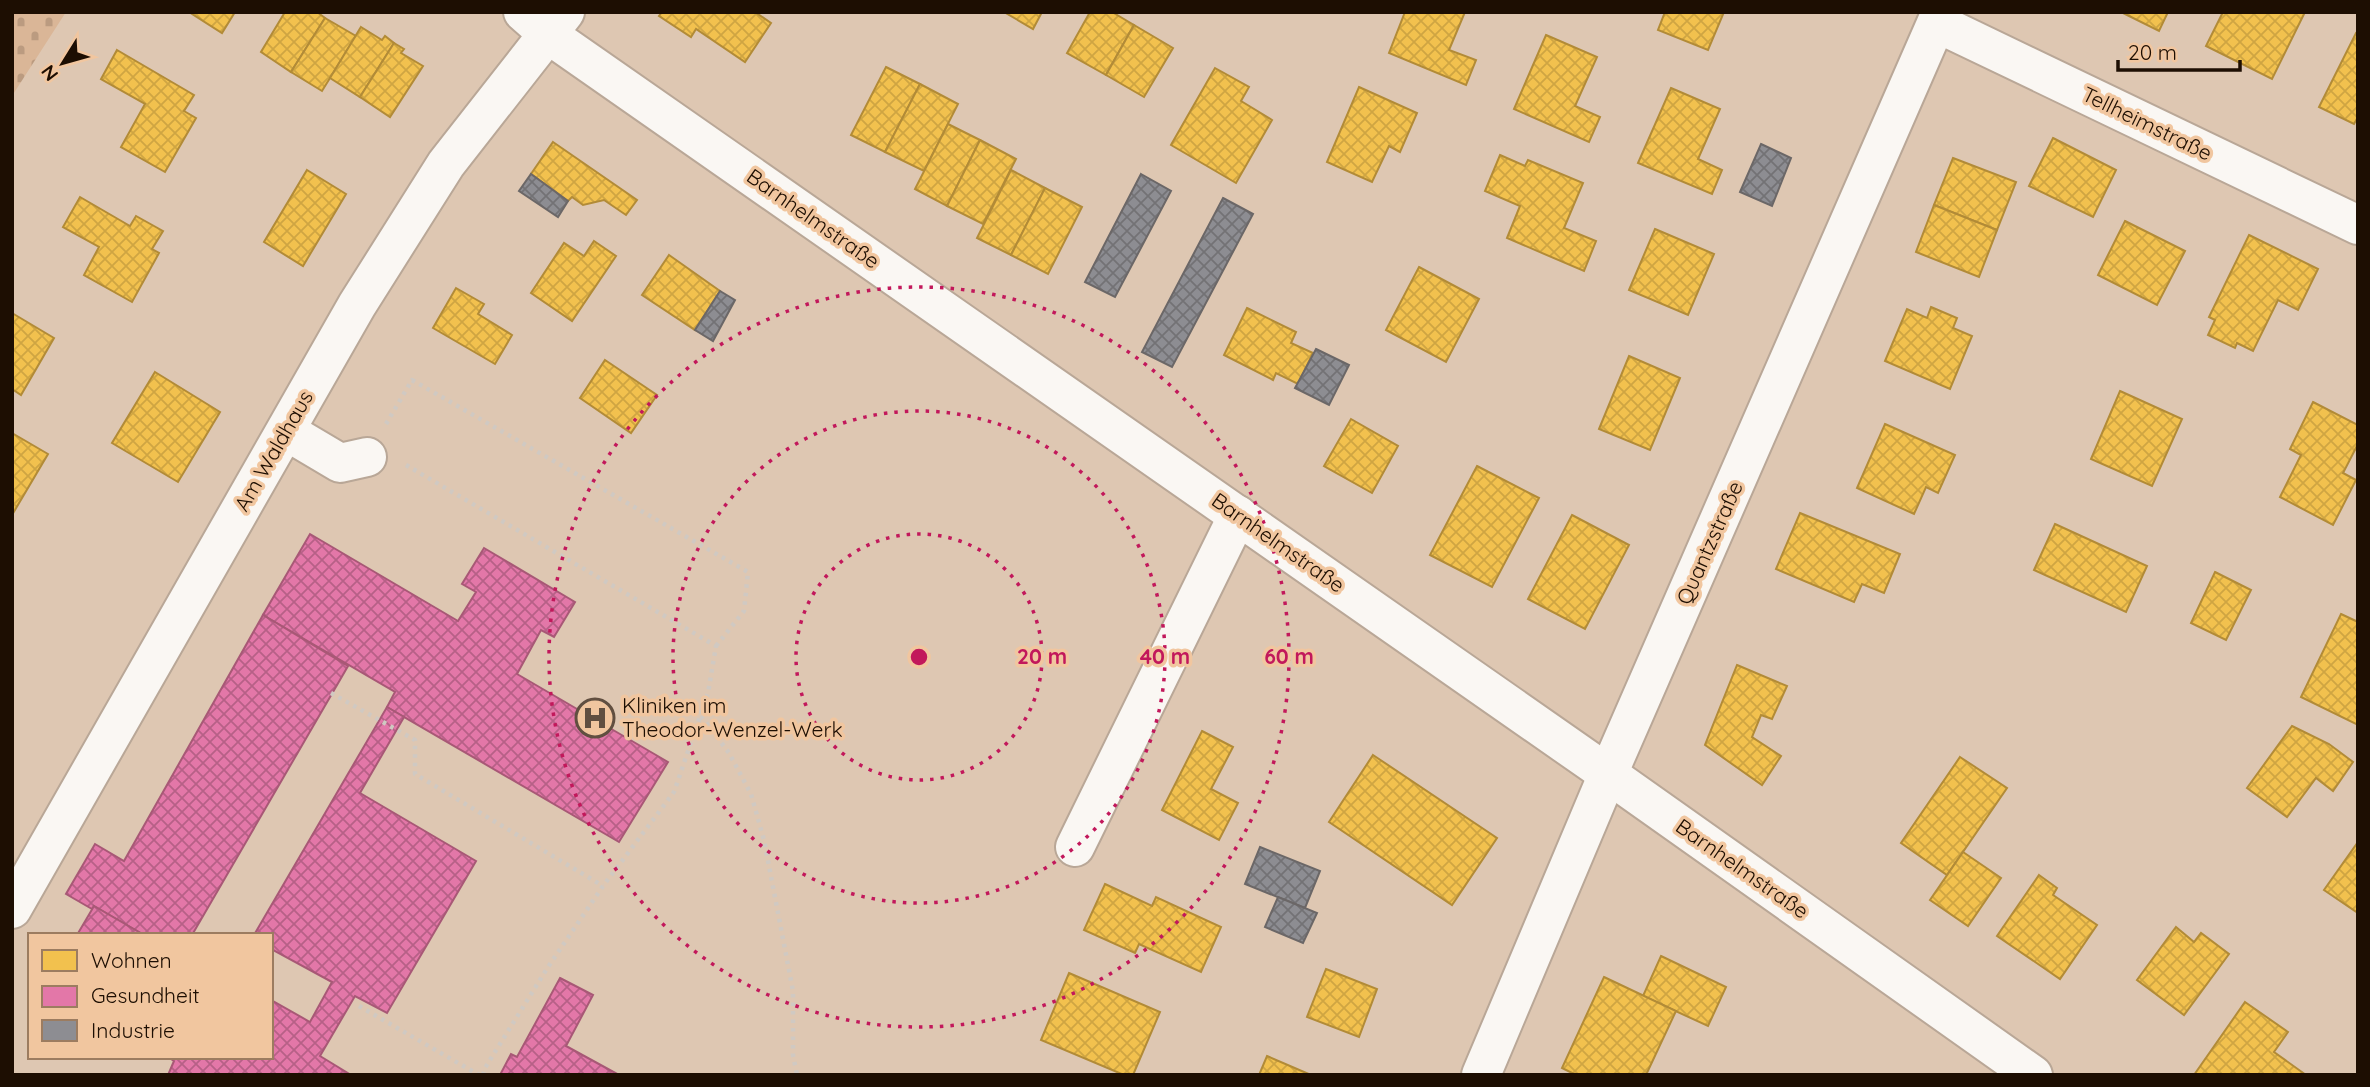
<svg xmlns="http://www.w3.org/2000/svg" width="2370" height="1087" font-family="Quicksand,sans-serif">
<style>
.cemetery{fill:url(#cemetery-stones)}
.homes{fill:url(#homes-cross-hatch);stroke:#b28b37;stroke-width:2}
.health{fill:url(#health-cross-hatch);stroke:#a85876;stroke-width:2}
.industry{fill:url(#industry-cross-hatch);stroke:#6b6767;stroke-width:2}
.lines{fill:none;stroke-linecap:round;stroke-linejoin:round}
.minor-casing{stroke:#b9a797;stroke-width:42}
.path{stroke:#d0c9c2;stroke-width:4.5;stroke-dasharray:3.5 5;stroke-linecap:butt}
.minor{stroke:#faf7f3;stroke-width:38}
.ring{fill:none;stroke:#c2185b;stroke-width:3.5;stroke-dasharray:3.5 7}
.labels{text-anchor:middle;stroke-width:7;stroke-linejoin:round;paint-order:stroke}
.street-label{font-size:21px;fill:#1d0e02;stroke:#f1c69f}
.poi-label{font-size:21px;fill:#1d0e02;stroke:#f1c69f;text-anchor:start}
.centre{fill:#c2185b;stroke:#f1c69f;stroke-width:3.5}
.ring-label{font-size:21px;text-anchor:middle;font-weight:bold;fill:#c2185b;stroke:#f1c69f;stroke-width:7;stroke-linejoin:round;paint-order:stroke}
</style>
<defs>
<pattern id="cemetery-stones" width="16" height="16" patternUnits="userSpaceOnUse" patternTransform="scale(1.75)"><rect width="16" height="16" fill="#dab697"/><path d="M2 7V4a2 2 0 0 1 4 0v3zM10 15v-3a2 2 0 0 1 4 0v3z" fill="#bb9b80"/></pattern>
<pattern id="homes-cross-hatch" width="8" height="8" patternUnits="userSpaceOnUse" patternTransform="scale(1.75)"><rect width="8" height="8" fill="#f2c14e"/><path d="M0 0l8 8M0 8l8-8" fill="none" stroke="#cfa542"/></pattern>
<pattern id="health-cross-hatch" width="8" height="8" patternUnits="userSpaceOnUse" patternTransform="scale(1.75)"><rect width="8" height="8" fill="#e377a8"/><path d="M0 0l8 8M0 8l8-8" fill="none" stroke="#b76087"/></pattern>
<pattern id="industry-cross-hatch" width="8" height="8" patternUnits="userSpaceOnUse" patternTransform="scale(1.75)"><rect width="8" height="8" fill="#8d8d92"/><path d="M0 0l8 8M0 8l8-8" fill="none" stroke="#737275"/></pattern>
</defs>
<rect width="100%" height="100%" fill="#dec7b2"/>
<polygon class="cemetery" points="12,12 66,12 12,96"/>
<g class="homes">
<polygon points="189,12 235,12 222,33"/>
<polygon points="285,12 317,12 325,18 291,72 261,52"/>
<polygon points="662,12 755,12 771,23 745,62 696,29 691,37 659,16"/>
<polygon points="1004,12 1042,12 1033,29"/>
<polygon points="1090,12 1112,12 1134,25 1106,75 1067,53"/>
<polygon points="1405,12 1465,12 1449,50 1476,60 1466,85 1389,53"/>
<polygon points="1665,12 1724,12 1708,50 1658,30"/>
<polygon points="2121,12 2168,12 2159,31"/>
<polygon points="2223,12 2305,12 2272,79 2206,46"/>
<polygon points="325,18 356,36 322,91 291,72"/>
<polygon points="1134,25 1173,48 1144,97 1106,75"/>
<polygon points="361,27 382,40 385,36 394,43 360,97 330,78"/>
<polygon points="2356,33 2358,34 2358,117 2354,124 2319,107"/>
<polygon points="1546,35 1597,57 1575,106 1600,117 1589,142 1514,109"/>
<polygon points="394,43 404,49 401,53 423,66 390,117 360,97"/>
<polygon points="117,50 194,95 184,111 196,118 165,172 121,147 145,104 101,79"/>
<polygon points="886,67 920,84 885,152 851,135"/>
<polygon points="1215,68 1249,87 1241,101 1272,120 1236,183 1171,145"/>
<polygon points="920,84 958,104 924,171 885,152"/>
<polygon points="1359,87 1417,113 1400,152 1389,146 1372,182 1327,162"/>
<polygon points="1671,88 1720,109 1698,159 1722,170 1712,194 1638,163"/>
<polygon points="948,124 980,140 947,206 915,189"/>
<polygon points="2053,138 2116,170 2093,217 2029,186"/>
<polygon points="980,140 1016,159 983,224 947,206"/>
<polygon points="553,142 637,200 626,215 604,200 583,205 572,197 568,201 531,174"/>
<polygon points="1500,155 1525,166 1528,160 1583,183 1564,228 1596,241 1584,271 1507,238 1520,206 1485,191"/>
<polygon points="1953,158 2016,182 1997,230 1934,205"/>
<polygon points="307,170 346,194 303,266 264,242"/>
<polygon points="1011,170 1045,188 1011,255 977,238"/>
<polygon points="1045,188 1082,207 1048,274 1011,255"/>
<polygon points="80,197 130,226 136,216 163,231 152,249 159,253 132,302 84,275 99,247 63,227"/>
<polygon points="1934,205 1997,230 1979,277 1916,252"/>
<polygon points="2125,221 2185,251 2157,305 2098,275"/>
<polygon points="1655,229 1714,254 1688,315 1629,290"/>
<polygon points="2249,235 2318,269 2298,310 2278,300 2253,351 2237,343 2235,348 2208,335 2215,320 2209,317"/>
<polygon points="594,241 616,256 572,321 531,293 564,243 584,256"/>
<polygon points="669,255 720,291 695,330 642,295"/>
<polygon points="1419,267 1479,299 1446,362 1386,330"/>
<polygon points="456,288 484,304 478,314 512,335 495,364 433,328"/>
<polygon points="1931,307 1957,318 1953,328 1972,336 1950,389 1885,361 1907,309 1927,318"/>
<polygon points="1247,308 1296,332 1291,343 1313,353 1298,384 1276,373 1273,380 1224,355"/>
<polygon points="12,313 54,338 21,395 12,389"/>
<polygon points="1629,356 1680,378 1650,450 1599,429"/>
<polygon points="605,360 657,395 631,433 580,398"/>
<polygon points="155,372 220,412 178,482 112,443"/>
<polygon points="2120,391 2182,419 2152,486 2091,459"/>
<polygon points="2313,402 2358,425 2358,444 2343,473 2356,480 2333,525 2280,497 2301,455 2290,449"/>
<polygon points="1351,419 1398,446 1372,493 1324,466"/>
<polygon points="1885,424 1955,455 1938,493 1926,487 1914,514 1857,488"/>
<polygon points="12,433 48,454 12,515"/>
<polygon points="1477,466 1539,498 1492,587 1430,555"/>
<polygon points="1800,513 1900,554 1884,593 1862,584 1854,602 1776,569"/>
<polygon points="1572,515 1629,545 1585,629 1528,599"/>
<polygon points="2055,524 2147,566 2126,612 2034,570"/>
<polygon points="2215,572 2251,590 2226,640 2191,623"/>
<polygon points="2341,614 2358,622 2358,725 2301,697"/>
<polygon points="1737,665 1787,686 1772,719 1761,715 1752,737 1781,756 1762,785 1705,745"/>
<polygon points="2292,726 2329,744 2353,762 2333,791 2316,778 2287,817 2247,788"/>
<polygon points="1202,731 1233,747 1211,789 1238,803 1219,840 1162,810"/>
<polygon points="1373,755 1497,838 1452,905 1329,822"/>
<polygon points="1960,757 2007,788 1947,875 1901,843"/>
<polygon points="2358,842 2358,913 2324,890"/>
<polygon points="1963,852 2001,878 1968,926 1930,900"/>
<polygon points="2039,875 2057,888 2053,895 2097,925 2060,979 1997,936"/>
<polygon points="1105,884 1152,906 1156,897 1221,927 1201,972 1139,944 1135,953 1084,930"/>
<polygon points="2176,927 2194,942 2201,933 2229,954 2184,1015 2137,980"/>
<polygon points="1661,956 1726,987 1708,1026 1643,996"/>
<polygon points="1326,969 1377,989 1359,1037 1307,1017"/>
<polygon points="1069,973 1160,1012 1133,1075 1124,1075 1041,1040"/>
<polygon points="1604,977 1676,1011 1646,1075 1576,1075 1562,1068"/>
<polygon points="2245,1002 2288,1032 2274,1052 2306,1075 2194,1075"/>
<polygon points="1267,1056 1311,1075 1259,1075"/>
</g>
<g class="health">
<polygon points="310,534 458,621 476,592 462,584 484,548 575,602 554,637 541,630 517,674 668,762 619,842 387,707 395,692 263,615"/>
<polygon points="263,615 348,666 192,935 144,935 94,906 92,909 66,894 95,844 124,861"/>
<polygon points="387,707 404,717 360,793 476,861 387,1013 355,996 320,1056 351,1075 168,1075 174,1061 168,1057 271,1057 271,1000 310,1022 332,982 271,949 271,935 254,935"/>
<polygon points="94,906 144,935 77,935"/>
<polygon points="560,978 593,995 566,1046 619,1075 500,1075 511,1054 517,1057"/>
</g>
<g class="industry">
<polygon points="1761,144 1791,158 1772,206 1740,192"/>
<polygon points="531,174 568,201 558,217 519,191"/>
<polygon points="1141,174 1171,191 1115,297 1085,282"/>
<polygon points="1223,198 1253,214 1172,367 1142,352"/>
<polygon points="720,291 735,300 713,341 695,330"/>
<polygon points="1316,349 1349,365 1329,405 1295,388"/>
<polygon points="1260,847 1320,871 1305,908 1245,884"/>
<polygon points="1278,897 1317,913 1303,943 1265,927"/>
</g>
<g class="lines">
<defs>
<g id="minor">
<polyline points="523,12 549,35 1608,774 2033,1075"/>
<polyline points="1937,23 2358,225"/>
<polyline points="286,431 340,463 367,457"/>
<polyline points="1075,847 1238,515"/>
<polyline points="12,909 357,305 446,164 565,12"/>
<polyline points="1481,1075 1608,774 1941,12"/>
</g>
</defs>
<use href="#minor" class="minor-casing"/>
<g class="path">
<polyline points="386,424 412,380 748,572 744,611 716,646"/>
<polyline points="406,465 716,646 708,693 674,792 603,886 548,967 485,1068 483,1075"/>
<polyline points="331,693 415,740 415,774 603,886"/>
<polyline points="701,716 729,753 751,794 764,840 793,991 793,1055 797,1075"/>
<polyline points="359,1006 479,1075"/>
</g>
<use href="#minor" class="minor"/>
</g>
<g class="ring">
<circle cx="919" cy="657" r="123"/>
<circle cx="919" cy="657" r="246"/>
<circle cx="919" cy="657" r="370"/>
</g>
<defs>
<symbol id="hospital-ring" viewBox="-11 -11 22 22"><circle r="9.5" fill="#f1c69f" stroke="#614f40" stroke-width="1.5"/><path d="M-5-5h3v3.5h4V-5h3V5h-3V1.5h-4V5h-3Z" fill="#614f40"/></symbol>
</defs>
<g fill-rule="evenodd">
<use href="#hospital-ring" x="573" y="696" width="44" height="44"/>
</g>
<g class="labels">
<g class="street-label">
<text transform="translate(2147 124) rotate(26)" y="7">Tellheimstraße</text>
<text transform="translate(813 219) rotate(35)" y="7">Barnhelmstraße</text>
<text transform="translate(274 451) rotate(-60)" y="7">Am Waldhaus</text>
<text transform="translate(1278 543) rotate(35)" y="7">Barnhelmstraße</text>
<text transform="translate(1710 543) rotate(-66)" y="7">Quantzstraße</text>
<text transform="translate(1742 869) rotate(35)" y="7">Barnhelmstraße</text>
</g>
<g class="poi-label">
<text x="622" y="713">Kliniken im<tspan x="622" dy="24">Theodor-Wenzel-Werk</tspan></text>
</g>
</g>
<circle cx="919" cy="657" r="10" class="centre"/>
<g class="ring-label">
<text x="1042" y="664">20 m</text>
<text x="1165" y="664">40 m</text>
<text x="1289" y="664">60 m</text>
</g>
<rect width="2370" height="1087" fill="none" stroke="#1d0e02" stroke-width="28"/>
<rect x="28" y="933" width="245" height="126" fill="#f1c69f" stroke="#9c7c60" stroke-width="2"/>
<rect x="42" y="950" width="35" height="21" fill="#f2c14e" stroke="#9c7c60" stroke-width="2"/>
<text x="91" y="968" font-size="21" fill="#1d0e02">Wohnen</text>
<rect x="42" y="986" width="35" height="21" fill="#e377a8" stroke="#9c7c60" stroke-width="2"/>
<text x="91" y="1003" font-size="21" fill="#1d0e02">Gesundheit</text>
<rect x="42" y="1020" width="35" height="21" fill="#8d8d92" stroke="#9c7c60" stroke-width="2"/>
<text x="91" y="1038" font-size="21" fill="#1d0e02">Industrie</text>
<g transform="translate(63 63) rotate(233)" stroke="#f1c69f" stroke-width="5" paint-order="stroke">
<path d="M0-5L12 26L0 18L-12 26Z" fill="#1d0e02"/>
<text y="-10" font-size="19" font-weight="bold" text-anchor="middle" fill="#1d0e02">N</text>
</g>
<path d="M2118 60v10h122v-10" fill="none" stroke="#1d0e02" stroke-width="3.5"/>
<text x="2128" y="60" font-size="21" fill="#1d0e02" stroke="#f1c69f" stroke-width="5" paint-order="stroke">20 m</text>
</svg>
